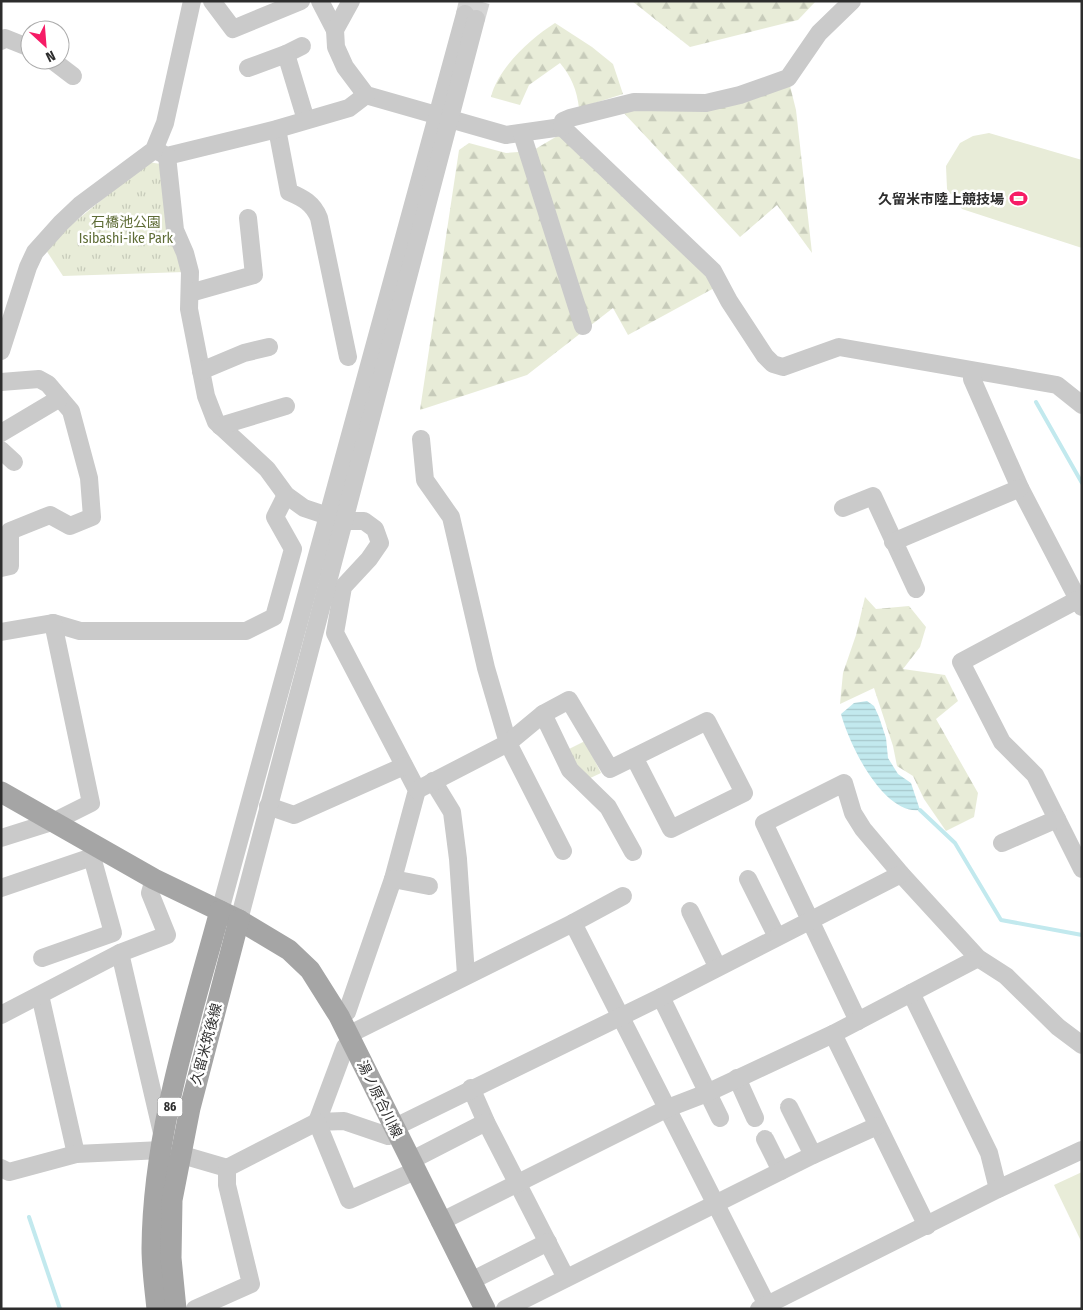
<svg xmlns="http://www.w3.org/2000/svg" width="1083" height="1310" font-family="'Fira Sans Condensed','Noto Sans JP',sans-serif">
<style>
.grass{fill:#e8ecd8}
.forest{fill:url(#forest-firs)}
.park{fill:url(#park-tufts)}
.water{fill:url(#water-rules)}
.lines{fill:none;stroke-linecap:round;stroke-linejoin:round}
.stream{stroke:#c2e9ee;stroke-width:4}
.minor-tunnel{stroke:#d5d5d5;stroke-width:18;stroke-dasharray:18 9;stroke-linecap:butt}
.minor{stroke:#cacaca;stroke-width:18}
.major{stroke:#a5a5a5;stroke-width:21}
.labels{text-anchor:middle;stroke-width:5;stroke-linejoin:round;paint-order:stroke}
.shield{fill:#fff;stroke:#6c6c6c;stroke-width:1}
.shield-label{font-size:12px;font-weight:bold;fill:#2d2d2d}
.poi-label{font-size:14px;font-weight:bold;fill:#2d2d2d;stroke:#fff;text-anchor:end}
.park-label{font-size:14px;fill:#5e6c36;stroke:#fff}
.street-label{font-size:14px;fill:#2d2d2d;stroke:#fff}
</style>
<defs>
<pattern id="forest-firs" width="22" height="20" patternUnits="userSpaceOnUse" patternTransform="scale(1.25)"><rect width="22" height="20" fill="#e8ecd8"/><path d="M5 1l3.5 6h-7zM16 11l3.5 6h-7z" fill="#c7cbba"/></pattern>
<pattern id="park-tufts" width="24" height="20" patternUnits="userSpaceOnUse" patternTransform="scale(1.25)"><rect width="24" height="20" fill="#e8ecd8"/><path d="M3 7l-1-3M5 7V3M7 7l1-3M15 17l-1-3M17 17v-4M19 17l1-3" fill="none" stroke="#c7cbba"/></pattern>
<pattern id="water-rules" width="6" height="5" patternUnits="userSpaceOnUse" patternTransform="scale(1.25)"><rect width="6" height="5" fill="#c2e9ee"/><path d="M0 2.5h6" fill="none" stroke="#a7c8cc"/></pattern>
</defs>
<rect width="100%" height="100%" fill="#fff"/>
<g class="grass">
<polygon points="989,133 1082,160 1082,248 962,209 947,189 946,166 960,143 973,136"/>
<polygon points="1082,1172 1082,1243 1054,1185"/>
</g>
<g class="forest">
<polygon points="632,1 816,1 798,20 690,47"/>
<path d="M555,23L592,47L613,64L623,94L579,108C577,90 571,76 560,63L529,85L520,105L491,97C498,68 530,39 555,23Z"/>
<polygon points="788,78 796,110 812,253 777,205 740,237 621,110 706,103"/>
<polygon points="559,135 709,266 716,287 628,335 613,308 527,375 420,410 459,150 469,143 506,153 532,151"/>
<polygon points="865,597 876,609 909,606 926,627 920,647 903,669 945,675 958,701 936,719 978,793 974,817 946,831 924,799 913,776 897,766 893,746 874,688 840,704 843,673 856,635"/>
</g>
<g class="park">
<polygon points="148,162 161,164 185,272 63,276 44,247"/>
<polygon points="585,741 601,773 586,780 565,751"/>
</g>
<path class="water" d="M867,701L874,706L879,717L886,738L888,758L898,774L911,783L920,810C883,815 849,744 841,714L854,703Z"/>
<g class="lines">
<g class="stream">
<polyline points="1036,402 1082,483"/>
<polyline points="920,810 955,843 1001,920 1082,935"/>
<polyline points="29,1217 60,1309"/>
</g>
<g class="minor-tunnel">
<polyline points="465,14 468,1"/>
<polyline points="476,19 481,1"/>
</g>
<g class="minor">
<polyline points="212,1 233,29 301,1"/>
<polyline points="320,1 335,30"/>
<polyline points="351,1 335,30 336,47 345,67 366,95 506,135 562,127"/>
<polyline points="1,41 5,38 30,48"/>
<polyline points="286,54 302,46"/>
<polyline points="52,60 73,76"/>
<polyline points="248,68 286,54 306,120"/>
<polyline points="562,127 713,271 729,301 765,356 773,364 783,367 839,347 1057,385 1082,405"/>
<polyline points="562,127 563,121 570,118 634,102 706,103 740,95 788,78 819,33 852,1"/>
<path d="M277,129L289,192C303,198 313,203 319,218L348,357"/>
<polyline points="522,134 583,326"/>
<polyline points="157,151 167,156 277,129 349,108 366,95"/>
<polyline points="167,156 175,230 185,253 190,272 189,309 206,396 216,422 267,469 286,495 304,508 343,521 364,521 375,529 380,543 369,559 343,587 335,633 417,790 393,879 347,1012 339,1016"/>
<polyline points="190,293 254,275 248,218"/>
<polyline points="1,351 28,267 35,252 61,223 80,205 154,150 165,123 192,1"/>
<polyline points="201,371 244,353 269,347"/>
<polyline points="972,372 972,379 1020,488 1082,607"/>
<polyline points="1,382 39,379 48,384 71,411 89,478 92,517 70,526 50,515 10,531 10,566 1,568"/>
<polyline points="220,426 286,406"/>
<polyline points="1,433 60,398"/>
<polyline points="1,450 14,462"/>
<polyline points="843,508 873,496 916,589"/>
<polyline points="893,542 1020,488"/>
<polyline points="1077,600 961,662 1002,742 1035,775 1082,869"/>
<polyline points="53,623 80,631 246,631 274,617 293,549 275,517 286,495"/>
<polyline points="1,632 53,623 91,803 55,821 1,838"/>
<polyline points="543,714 569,700 610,769 707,721 744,793 671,829 634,757"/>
<polyline points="433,781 452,812 458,859 466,975"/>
<polyline points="417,790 508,743 486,668 451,517 425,480 421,439"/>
<polyline points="268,806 294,815 404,766"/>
<polyline points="1002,843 1057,819"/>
<polyline points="563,851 508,743 543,714 570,770 608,807 633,852"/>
<polyline points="393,879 429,886"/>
<polyline points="748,879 777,937"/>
<polyline points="1,888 92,857 97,847"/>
<polyline points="220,911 465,14"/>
<polyline points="690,911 717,966"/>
<polyline points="239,920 476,19"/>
<polyline points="573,923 623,896"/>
<polyline points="120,953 162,1133"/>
<polyline points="42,958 113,933 92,857"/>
<polyline points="911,993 989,1153 998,1189"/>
<polyline points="40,995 76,1154"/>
<polyline points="661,997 720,1118"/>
<polyline points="1,1015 120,953 167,935 150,893 154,879"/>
<polyline points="858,1021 764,823 844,783 853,813 863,829 901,874 978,958 1006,976 1058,1027 1082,1045"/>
<polyline points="833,1034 978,958"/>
<polyline points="348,1035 573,923 767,1305"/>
<polyline points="352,1044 345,1047 317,1122 344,1121 388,1136 396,1133"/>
<polyline points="737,1078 755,1118"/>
<polyline points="471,1088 486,1122 566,1278"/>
<polyline points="789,1107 813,1155"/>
<polyline points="393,1128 661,997 901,874"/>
<polyline points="765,1139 781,1171"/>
<polyline points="179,1154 227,1168 317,1122 349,1200 415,1171"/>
<polyline points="410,1161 486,1122"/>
<polyline points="1,1168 9,1172 76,1154 162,1150"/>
<polyline points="440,1222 668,1108 707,1093 833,1034 927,1226"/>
<polyline points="471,1281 548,1242"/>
<polyline points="195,1309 251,1284 227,1185 227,1168"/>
<polyline points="505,1309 813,1155 877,1126"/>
<polyline points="759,1309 998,1189 1082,1150"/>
</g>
<g class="major">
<polyline points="1,792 154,879 239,920 289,950 310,970 339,1016 485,1309"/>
<path d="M157,1309C155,1289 152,1268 152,1248C153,1133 190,1021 220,911"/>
<polyline points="176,1309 171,1258 172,1200 190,1108 239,920"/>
</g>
</g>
<defs>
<symbol id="stadium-bare" viewBox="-9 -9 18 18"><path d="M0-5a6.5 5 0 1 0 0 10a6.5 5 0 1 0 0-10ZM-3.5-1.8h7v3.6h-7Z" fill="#f61c66" stroke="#fff" stroke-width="2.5" paint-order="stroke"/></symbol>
</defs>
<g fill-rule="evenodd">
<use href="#stadium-bare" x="1006" y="186" width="25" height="25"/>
</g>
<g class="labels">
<rect class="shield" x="157.5" y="1097.5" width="25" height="19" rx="4"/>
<g class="shield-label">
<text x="170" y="1111">86</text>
</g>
<g class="poi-label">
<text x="1004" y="204">久留米市陸上競技場</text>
</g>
<g class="park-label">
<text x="126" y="227">石橋池公園<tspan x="126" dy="16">Isibashi-ike Park</tspan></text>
</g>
<g class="street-label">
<text transform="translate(206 1044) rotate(-75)" y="5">久留米筑後線</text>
<text transform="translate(380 1099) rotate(64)" y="5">湯ノ原合川線</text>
</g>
</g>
<rect width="1083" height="1310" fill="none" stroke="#2d2d2d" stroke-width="5"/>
<g transform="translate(45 45) rotate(154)"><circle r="24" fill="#ffffff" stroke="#ababab"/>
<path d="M0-4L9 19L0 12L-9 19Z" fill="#f61c66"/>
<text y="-8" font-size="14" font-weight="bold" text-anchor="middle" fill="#2d2d2d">N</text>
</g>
</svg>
